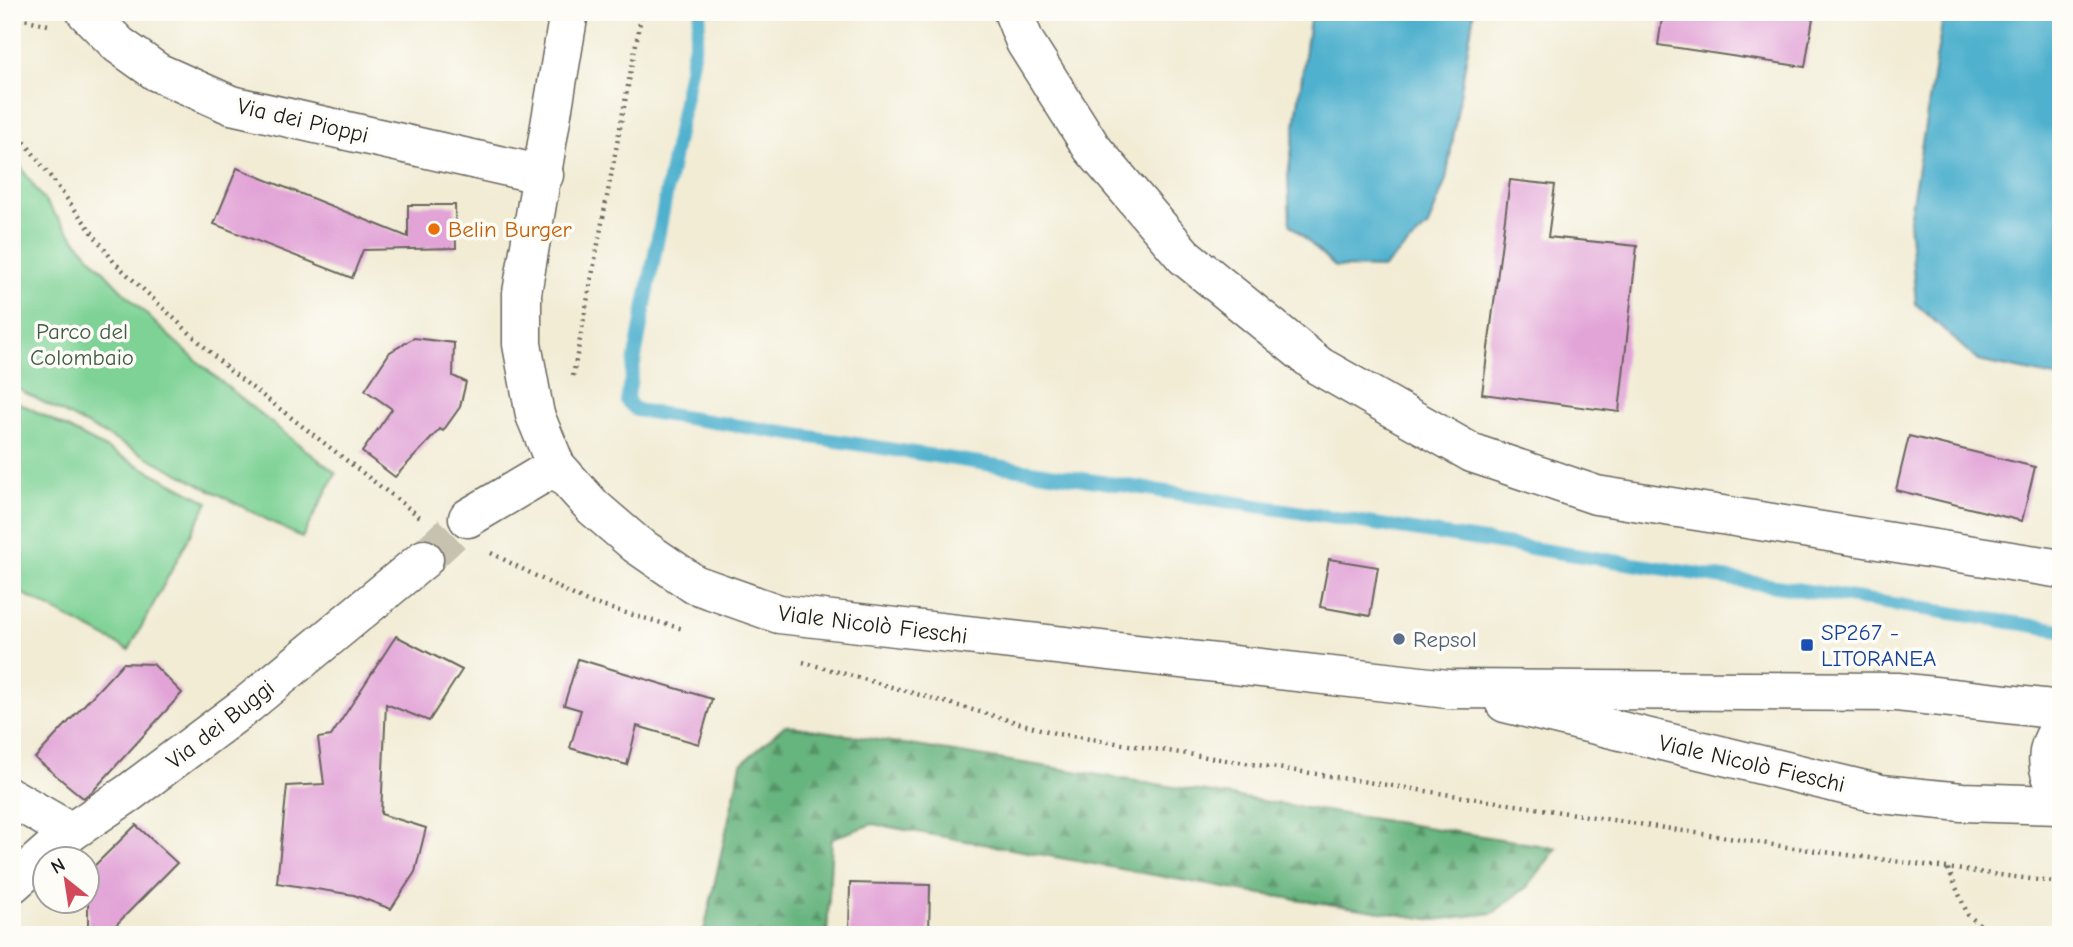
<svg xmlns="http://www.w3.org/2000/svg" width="2073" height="947" font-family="'Comic Neue',sans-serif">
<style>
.forest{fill:url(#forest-firs);stroke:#41684d;stroke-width:2}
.park{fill:#7ed295;stroke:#4d7758;stroke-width:2}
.water{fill:#4fb1ce;stroke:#366675;stroke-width:2}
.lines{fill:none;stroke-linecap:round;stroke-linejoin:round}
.stream{stroke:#4fb1ce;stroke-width:14}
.building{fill:#e2a4d7}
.minor-tunnel{stroke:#c7c2b0;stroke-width:38;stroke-dasharray:38 19;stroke-linecap:butt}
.minor-casing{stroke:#67655d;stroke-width:41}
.major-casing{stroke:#67655d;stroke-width:41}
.path{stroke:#67655d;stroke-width:4.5;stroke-dasharray:2 5;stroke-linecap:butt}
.minor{stroke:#fff;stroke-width:38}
.major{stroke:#fff;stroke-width:38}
.food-dot{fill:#e8710a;stroke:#fdfcf7;stroke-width:2.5}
.service-dot{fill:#5c6f8a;stroke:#fdfcf7;stroke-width:2.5}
.transit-dot{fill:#1a4fb4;stroke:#fdfcf7;stroke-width:2.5}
.labels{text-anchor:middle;stroke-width:7;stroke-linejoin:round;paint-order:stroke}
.street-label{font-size:23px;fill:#1c1c1c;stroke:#fdfcf7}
.food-label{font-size:23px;fill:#c56008;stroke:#fdfcf7;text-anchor:start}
.park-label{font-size:23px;fill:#3e5c46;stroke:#fdfcf7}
.transit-label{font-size:23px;fill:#164399;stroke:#fdfcf7;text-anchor:start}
.service-label{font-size:23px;fill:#4e5e75;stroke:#fdfcf7;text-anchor:start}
</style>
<defs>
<pattern id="forest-firs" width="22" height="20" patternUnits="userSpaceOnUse" patternTransform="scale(1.75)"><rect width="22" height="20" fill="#66b47e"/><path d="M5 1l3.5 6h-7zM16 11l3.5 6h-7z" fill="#539266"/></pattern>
</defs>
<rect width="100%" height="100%" fill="#fdfcf7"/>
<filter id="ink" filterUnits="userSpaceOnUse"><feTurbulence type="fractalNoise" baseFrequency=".0143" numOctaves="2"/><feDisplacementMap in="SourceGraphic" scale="14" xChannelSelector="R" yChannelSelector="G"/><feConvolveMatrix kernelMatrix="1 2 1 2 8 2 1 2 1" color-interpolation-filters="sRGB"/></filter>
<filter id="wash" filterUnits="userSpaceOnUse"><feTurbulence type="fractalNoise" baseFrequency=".00686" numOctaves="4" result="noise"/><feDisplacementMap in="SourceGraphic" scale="28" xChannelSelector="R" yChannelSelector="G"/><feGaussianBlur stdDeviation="1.57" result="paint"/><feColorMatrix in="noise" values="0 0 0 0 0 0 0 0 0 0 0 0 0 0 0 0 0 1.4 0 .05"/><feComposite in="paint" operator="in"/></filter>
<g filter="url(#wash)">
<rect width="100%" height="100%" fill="#f2ecd5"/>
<polygon class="forest" points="785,725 1557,848 1528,886 1493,913 1435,920 1247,892 873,824 832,838 827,935 703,935 741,764"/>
<g class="park">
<path d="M12,153C89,278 220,385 336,473L302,538L12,386Z"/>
<polygon points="12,399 208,502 129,650 12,588"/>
</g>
<g class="water">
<polygon points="1311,12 1474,12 1446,180 1428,226 1383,268 1335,267 1290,224 1288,176"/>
<polygon points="1944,12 2061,12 2060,378 1978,361 1916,304 1909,220"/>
</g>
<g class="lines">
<polyline class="stream" points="701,12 629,389 627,401 636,410 2061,630"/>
</g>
<g id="blocks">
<g class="building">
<polygon points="1663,12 1814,12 1805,67 1658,45"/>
<polygon points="237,168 408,237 408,205 455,205 456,248 363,250 352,278 214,224"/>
<polygon points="1510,180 1555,185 1548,237 1637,246 1619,412 1482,394"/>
<polygon points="414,338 454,343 453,376 466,382 460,407 443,431 440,429 395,477 362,452 392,409 365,390 390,352"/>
<polygon points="1909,436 2035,467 2022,521 1896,490"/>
<polygon points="1329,559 1378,567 1370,616 1320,607"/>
<polygon points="396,636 462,670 429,721 386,704 381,814 426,828 415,872 391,909 354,895 277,883 287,786 324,784 318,738 331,736"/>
<polygon points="578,659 712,699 699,744 637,726 627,765 570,748 581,710 564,705"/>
<polygon points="123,663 153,664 182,693 94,790 83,798 35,758"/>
<polygon points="136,825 177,863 106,935 88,935 88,872"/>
<polygon points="850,883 930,885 929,935 849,935"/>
</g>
</g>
</g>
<g filter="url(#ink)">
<use href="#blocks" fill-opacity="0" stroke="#67655d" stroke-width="2"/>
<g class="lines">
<polyline class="minor-tunnel" points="424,559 468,518"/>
<defs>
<g id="minor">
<polyline points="86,12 119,45 157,72 231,105 544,175"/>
<polyline points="1013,12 1025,42 1092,148 1184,256 1319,366 1472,453 1596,495 2061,569"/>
<polyline points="468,518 556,466"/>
<polyline points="12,798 71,832"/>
<polyline points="12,884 71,832 129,793 248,704 424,559"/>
</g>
<g id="major">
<polyline points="569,12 522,293 522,344 535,415 556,466 593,507 636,544 694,584 779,614 1448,689 1897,692 2061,710"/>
<polyline points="1505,703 1881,794 1962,802 2061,805"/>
<path d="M2061,727C2044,748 2044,772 2061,793"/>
</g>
</defs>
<use href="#minor" class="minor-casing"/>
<use href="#major" class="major-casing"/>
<g class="path">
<polyline points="12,16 48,25"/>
<polyline points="12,125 114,262 228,369 420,517"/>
<polyline points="573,376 642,12"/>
<polyline points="491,553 587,602 683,629"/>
<polyline points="803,662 1058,734 1787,847 2061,883"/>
<polyline points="1948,869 1968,915 1993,935"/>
</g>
<use href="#minor" class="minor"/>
<use href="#major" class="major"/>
</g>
</g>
<circle class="food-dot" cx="434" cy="229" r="7"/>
<circle class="service-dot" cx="1399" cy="639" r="7"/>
<rect class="transit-dot" x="1800" y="638" width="14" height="14" rx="3.5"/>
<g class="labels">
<g class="street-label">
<text transform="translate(303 120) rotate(13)" y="8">Via dei Pioppi</text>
<text transform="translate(873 624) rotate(7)" y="8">Viale Nicolò Fieschi</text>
<text transform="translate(220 724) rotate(-38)" y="8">Via dei Buggi</text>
<text transform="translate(1752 763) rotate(13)" y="8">Viale Nicolò Fieschi</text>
</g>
<g class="food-label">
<text x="448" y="237">Belin Burger</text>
</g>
<g class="park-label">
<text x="82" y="339">Parco del<tspan x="82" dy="26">Colombaio</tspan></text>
</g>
<g class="transit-label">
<text x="1821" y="640">SP267 -<tspan x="1821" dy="26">LITORANEA</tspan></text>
</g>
<g class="service-label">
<text x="1413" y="647">Repsol</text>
</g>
</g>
<rect width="2073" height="947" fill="none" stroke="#fdfcf7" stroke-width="42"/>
<g transform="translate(66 880) rotate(330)"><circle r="33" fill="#fdfcf7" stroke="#a3a29f" stroke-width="2"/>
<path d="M0-5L12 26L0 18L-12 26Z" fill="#d1495b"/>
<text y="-10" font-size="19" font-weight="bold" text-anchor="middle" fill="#1c1c1c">N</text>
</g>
</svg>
